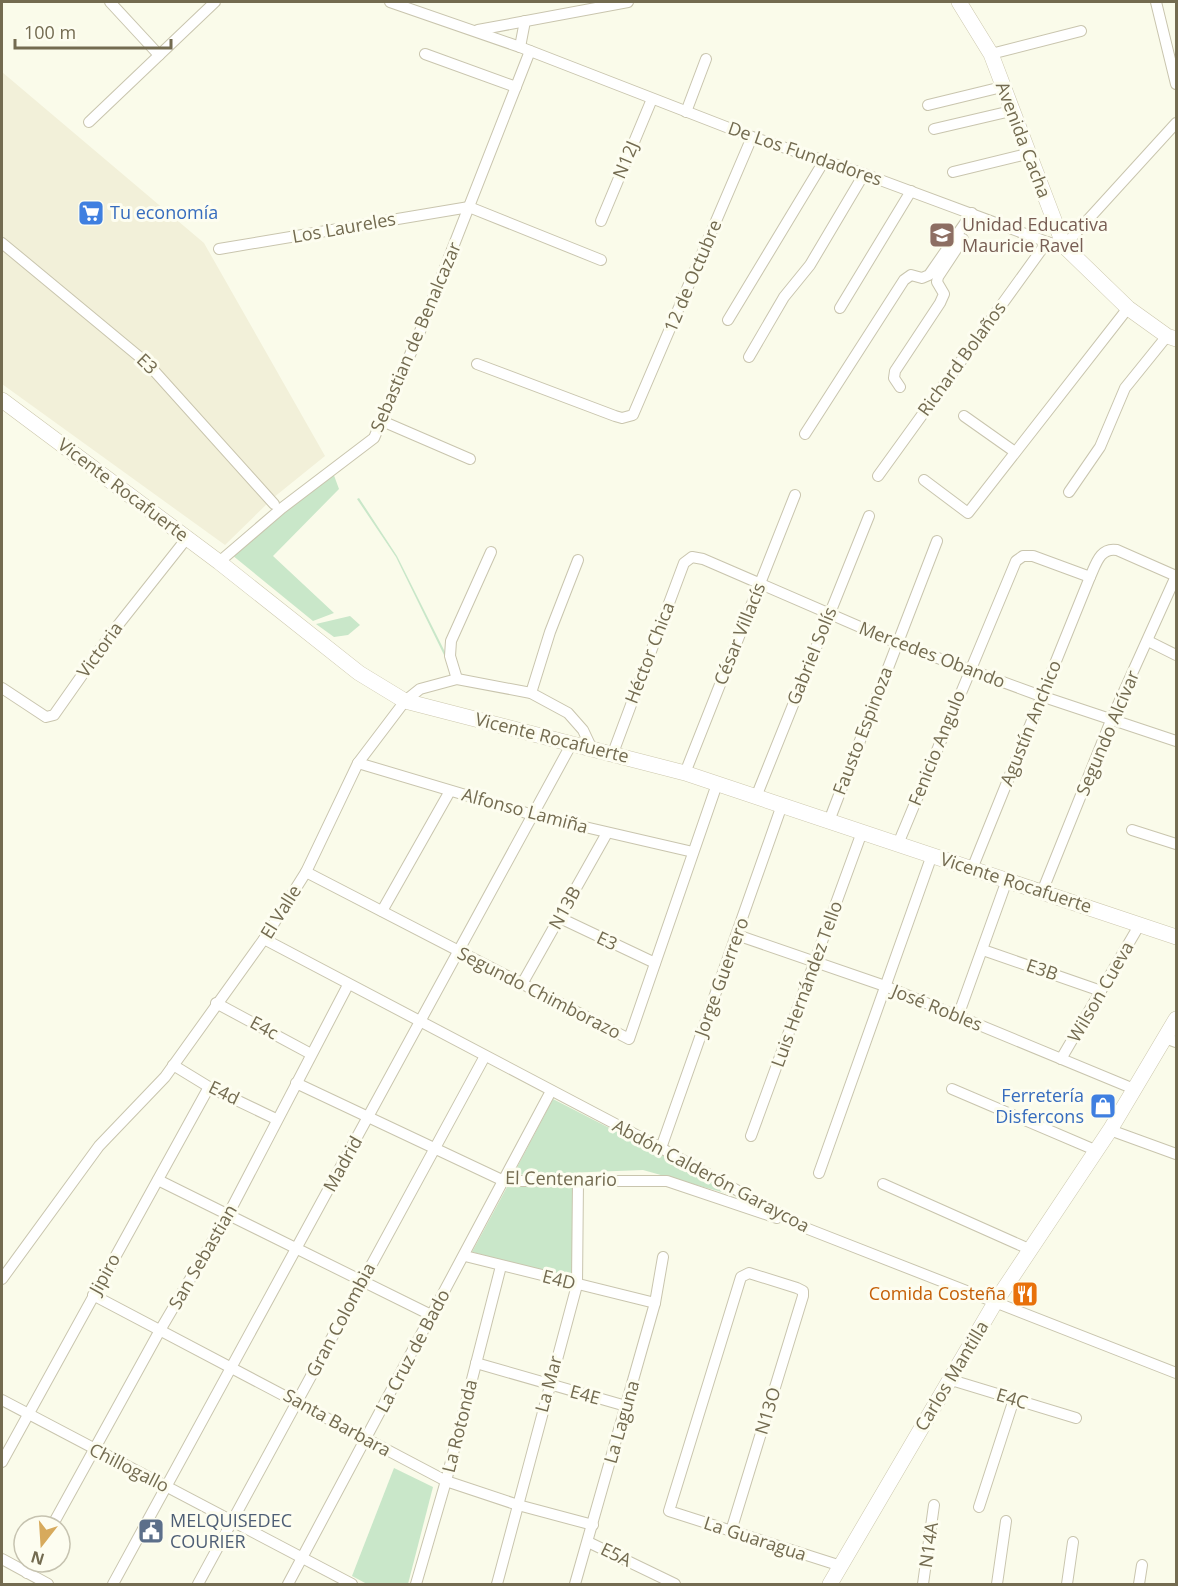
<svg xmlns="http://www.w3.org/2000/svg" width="1178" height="1586" font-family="'Open Sans',sans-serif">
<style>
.residential{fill:#f2f0d9}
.green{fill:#c9e7c9}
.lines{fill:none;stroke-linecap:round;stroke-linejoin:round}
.street-casing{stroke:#c9c5ae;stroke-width:12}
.secondary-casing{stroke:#ccc7ac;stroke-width:16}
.street{stroke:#fff;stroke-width:10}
.secondary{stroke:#fff;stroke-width:15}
.labels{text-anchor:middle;stroke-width:6;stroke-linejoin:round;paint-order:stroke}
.street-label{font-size:18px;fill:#736b50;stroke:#fdfdf0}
.shop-label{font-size:18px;fill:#366cbe;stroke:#fdfdf0;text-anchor:start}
.education-label{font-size:18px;fill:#785e54;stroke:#fdfdf0;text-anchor:start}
.food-label{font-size:18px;fill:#c56008;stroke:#fdfdf0;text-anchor:end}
.service-label{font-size:18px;fill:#4e5e75;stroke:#fdfdf0;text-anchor:start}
</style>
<rect width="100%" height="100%" fill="#fafbea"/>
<polygon class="residential" points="2,72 204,243 325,456 273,498 225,545 2,384"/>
<g class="green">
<polygon points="332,470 339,489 273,556 334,613 313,621 232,555 279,503"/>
<polygon points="359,498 397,556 447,656 445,657 396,557 357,499"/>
<polygon points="350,616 360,625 348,635 334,637 316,624"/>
<polygon points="553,1099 660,1154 732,1195 643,1170 513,1175"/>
<polygon points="574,1185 574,1280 472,1252 507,1187"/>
<polygon points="394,1468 433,1487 408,1584 367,1584 352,1576"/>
</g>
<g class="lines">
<defs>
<g id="street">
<polyline points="110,2 159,55"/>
<polyline points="390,2 520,47 752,137 864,174 1047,242 1064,246 1176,123"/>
<polyline points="1156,2 1176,84"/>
<polyline points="478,30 628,2"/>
<polyline points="520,47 525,21"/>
<polyline points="425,54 516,87"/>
<polyline points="991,54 1081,31"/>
<polyline points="928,105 1002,87"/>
<polyline points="686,112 706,59"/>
<polyline points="89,122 215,2"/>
<polyline points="934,129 1011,111"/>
<polyline points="953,172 1027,154"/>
<polyline points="601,221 652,99"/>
<polyline points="2,243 148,364 274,504"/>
<polyline points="219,249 469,207 601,260"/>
<polyline points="840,308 911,191"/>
<polyline points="728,320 824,161"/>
<polyline points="749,357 784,297 810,265 864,174"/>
<polyline points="477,364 615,416 622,418 633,415 752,137"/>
<polyline points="900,387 894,378 895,371 940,303 944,294 937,282 938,277 963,239"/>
<polyline points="964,416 1015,452"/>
<polyline points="382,421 470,459"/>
<polyline points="805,434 904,280 911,275 922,278 929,275 972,213"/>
<polyline points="878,476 1047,242"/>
<polyline points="924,480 968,513 1128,308"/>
<polyline points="1069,492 1100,447 1125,388 1167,336"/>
<polyline points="219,562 282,508 374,438 419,334 530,51"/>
<polyline points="1148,641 1176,655"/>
<polyline points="457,679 450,656 451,641 491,552"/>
<polyline points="2,688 46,717 54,715 111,634 187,538"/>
<polyline points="531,693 550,632 578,560"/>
<polyline points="613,753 684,563 692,557 703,559 897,643 1041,696 1176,741"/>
<polyline points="358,763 533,815 693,852"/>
<polyline points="685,773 795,495"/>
<polyline points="756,797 869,516"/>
<polyline points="829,821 937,541"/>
<polyline points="1132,830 1176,844"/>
<polyline points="898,844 1016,561 1023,556 1033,556 1090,577"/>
<path d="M972,869L1090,577C1096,564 1100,547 1117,550L1176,576"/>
<polyline points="306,872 629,1039 717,784"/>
<polyline points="1042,892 1112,718 1176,576"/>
<polyline points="382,911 450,791"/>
<polyline points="560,918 655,963"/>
<polyline points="737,935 885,986 1134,1089"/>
<polyline points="264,939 661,1148 803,1227 1176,1373"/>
<polyline points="983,950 1101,991"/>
<polyline points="522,984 607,833"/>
<polyline points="216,1003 311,1054"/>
<polyline points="958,1016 1007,880"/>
<polyline points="1165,1038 1176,1042"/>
<polyline points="1061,1059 1140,924"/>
<polyline points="173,1065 209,1087 276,1119"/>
<polyline points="296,1083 504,1181 667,1181 777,1218"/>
<polyline points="952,1089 1095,1150"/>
<polyline points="1110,1130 1176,1154"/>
<polyline points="751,1136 862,832"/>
<polyline points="661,1148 782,805"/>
<polyline points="819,1173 932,855"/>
<polyline points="158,1180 431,1315"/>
<polyline points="883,1184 1029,1249"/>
<polyline points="465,1256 655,1303"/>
<polyline points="2,1279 99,1146 165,1077 264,939 306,872 358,763 405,701 420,689 457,679 531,693 568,713 583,730 591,747"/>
<polyline points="93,1295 446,1481 518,1505 593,1525"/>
<polyline points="476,1363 626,1406"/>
<polyline points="948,1379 1076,1418"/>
<polyline points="2,1400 352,1584"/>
<polyline points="2,1462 209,1087"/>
<polyline points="979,1507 1014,1399"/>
<polyline points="52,1526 159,1332 229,1213 348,985"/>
<polyline points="731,1531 803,1296 803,1291 797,1288 749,1273 741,1277 669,1511 841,1566"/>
<polyline points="588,1542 675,1584"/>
<polyline points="2,1559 48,1584"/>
<polyline points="27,1573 33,1562"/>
<polyline points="113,1584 572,743"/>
<polyline points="198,1584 485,1056"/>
<polyline points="288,1584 551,1091"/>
<polyline points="416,1584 446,1481 501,1266"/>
<polyline points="497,1584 577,1285 578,1181"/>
<polyline points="575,1584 655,1303 663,1257"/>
<polyline points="923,1584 934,1505"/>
<polyline points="997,1584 1006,1521"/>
<polyline points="1067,1584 1073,1542"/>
<polyline points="1139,1584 1142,1565"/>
</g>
<g id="secondary">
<polyline points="959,2 991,54 1064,246 1128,308 1167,336 1176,339"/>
<polyline points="2,400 219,562 359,673 405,701 685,773 1176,937"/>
<polyline points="830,1584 996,1301 1110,1130 1176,1019"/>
</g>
</defs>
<use href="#street" class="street-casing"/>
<use href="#secondary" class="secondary-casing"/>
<use href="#street" class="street"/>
<use href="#secondary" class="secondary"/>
</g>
<defs>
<symbol id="supermarket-square" viewBox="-11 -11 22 22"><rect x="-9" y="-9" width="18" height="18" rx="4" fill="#3f7fe0" stroke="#fdfdf0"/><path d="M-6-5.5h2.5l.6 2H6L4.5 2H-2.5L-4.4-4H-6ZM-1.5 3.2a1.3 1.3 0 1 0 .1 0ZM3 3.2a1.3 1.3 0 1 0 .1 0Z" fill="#fff"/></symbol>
<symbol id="school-square" viewBox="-11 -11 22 22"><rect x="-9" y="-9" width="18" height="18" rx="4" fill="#8d6e63" stroke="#fdfdf0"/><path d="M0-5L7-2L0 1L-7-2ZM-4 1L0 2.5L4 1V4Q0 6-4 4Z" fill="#fff"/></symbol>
<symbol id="shop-square" viewBox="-11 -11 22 22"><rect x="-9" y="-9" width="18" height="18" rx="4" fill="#3f7fe0" stroke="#fdfdf0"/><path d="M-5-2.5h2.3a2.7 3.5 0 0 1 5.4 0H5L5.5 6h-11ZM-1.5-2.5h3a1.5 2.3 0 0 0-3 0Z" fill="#fff"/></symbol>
<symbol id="restaurant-square" viewBox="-11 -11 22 22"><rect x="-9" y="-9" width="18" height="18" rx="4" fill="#e8710a" stroke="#fdfdf0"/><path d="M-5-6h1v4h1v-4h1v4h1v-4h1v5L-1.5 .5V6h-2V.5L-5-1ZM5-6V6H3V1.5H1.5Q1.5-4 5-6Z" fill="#fff"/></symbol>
<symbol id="civic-square" viewBox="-11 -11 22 22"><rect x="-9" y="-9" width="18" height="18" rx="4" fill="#5c6f8a" stroke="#fdfdf0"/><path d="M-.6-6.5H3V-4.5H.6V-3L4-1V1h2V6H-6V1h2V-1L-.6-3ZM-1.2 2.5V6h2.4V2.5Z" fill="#fff"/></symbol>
</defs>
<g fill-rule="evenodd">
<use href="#supermarket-square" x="76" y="198" width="30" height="30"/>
<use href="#school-square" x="927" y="220" width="30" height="30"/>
<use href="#shop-square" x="1088" y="1091" width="30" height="30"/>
<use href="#restaurant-square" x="1010" y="1279" width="30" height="30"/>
<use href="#civic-square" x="136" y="1516" width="30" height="30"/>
</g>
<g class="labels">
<g class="street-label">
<text transform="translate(1023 140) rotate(69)" y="6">Avenida Cacha</text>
<text transform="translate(805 154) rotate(19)" y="6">De Los Fundadores</text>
<text transform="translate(626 160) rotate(-67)" y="6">N12J</text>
<text transform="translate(344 228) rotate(-10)" y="6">Los Laureles</text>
<text transform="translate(693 276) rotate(-67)" y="6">12 de Octubre</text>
<text transform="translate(416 337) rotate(-67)" y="6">Sebastian de Benalcazar</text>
<text transform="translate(962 359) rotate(-54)" y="6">Richard Bolaños</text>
<text transform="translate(147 364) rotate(44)" y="6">E3</text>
<text transform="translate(123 490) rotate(37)" y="6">Vicente Rocafuerte</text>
<text transform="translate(740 634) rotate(-68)" y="6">César Villacís</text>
<text transform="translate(100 650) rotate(-54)" y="6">Victoria</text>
<text transform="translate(650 653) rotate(-69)" y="6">Héctor Chica</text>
<text transform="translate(932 655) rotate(21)" y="6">Mercedes Obando</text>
<text transform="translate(812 656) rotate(-68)" y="6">Gabriel Solís</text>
<text transform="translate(1031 723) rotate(-68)" y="6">Agustín Anchico</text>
<text transform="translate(863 731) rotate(-69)" y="6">Fausto Espinoza</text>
<text transform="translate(1108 733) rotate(-67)" y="6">Segundo Alcívar</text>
<text transform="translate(552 738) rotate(14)" y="6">Vicente Rocafuerte</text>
<text transform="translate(937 748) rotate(-68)" y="6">Fenicio Angulo</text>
<text transform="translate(525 811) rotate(15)" y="6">Alfonso Lamiña</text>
<text transform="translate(1016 883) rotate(18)" y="6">Vicente Rocafuerte</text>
<text transform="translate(565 908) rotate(-61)" y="6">N13B</text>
<text transform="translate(281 912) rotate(-58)" y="6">El Valle</text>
<text transform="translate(607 941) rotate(25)" y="6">E3</text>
<text transform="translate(1042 970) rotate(19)" y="6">E3B</text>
<text transform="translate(722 977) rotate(-70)" y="6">Jorge Guerrero</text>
<text transform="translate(807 984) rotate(-70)" y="6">Luis Hernández Tello</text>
<text transform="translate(1101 992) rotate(-60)" y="6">Wilson Cueva</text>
<text transform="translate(539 993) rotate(27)" y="6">Segundo Chimborazo</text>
<text transform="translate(937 1008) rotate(22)" y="6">José Robles</text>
<text transform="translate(264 1028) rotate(28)" y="6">E4c</text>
<text transform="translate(224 1093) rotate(26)" y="6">E4d</text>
<text transform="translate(343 1164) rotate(-61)" y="6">Madrid</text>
<text transform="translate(711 1176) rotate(28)" y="6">Abdón Calderón Garaycoa</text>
<text transform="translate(561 1179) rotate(1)" y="6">El Centenario</text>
<text transform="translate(203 1257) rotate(-60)" y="6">San Sebastian</text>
<text transform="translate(105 1274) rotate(-61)" y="6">Jipiro</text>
<text transform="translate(559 1280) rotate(14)" y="6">E4D</text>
<text transform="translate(341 1320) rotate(-62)" y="6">Gran Colombia</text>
<text transform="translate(413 1351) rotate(-62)" y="6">La Cruz de Bado</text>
<text transform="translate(952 1376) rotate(-59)" y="6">Carlos Mantilla</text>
<text transform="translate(549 1384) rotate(-75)" y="6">La Mar</text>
<text transform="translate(585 1395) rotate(15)" y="6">E4E</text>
<text transform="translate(1012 1399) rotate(17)" y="6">E4C</text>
<text transform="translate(768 1411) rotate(-73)" y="6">N13O</text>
<text transform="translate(622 1422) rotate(-74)" y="6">La Laguna</text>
<text transform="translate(337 1423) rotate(29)" y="6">Santa Barbara</text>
<text transform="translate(460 1426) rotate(-76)" y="6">La Rotonda</text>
<text transform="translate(129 1468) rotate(27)" y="6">Chillogallo</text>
<text transform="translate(755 1539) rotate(18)" y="6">La Guaragua</text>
<text transform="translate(929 1545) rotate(-82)" y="6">N14A</text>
<text transform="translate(616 1555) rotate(26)" y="6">E5A</text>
</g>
<g class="shop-label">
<text x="110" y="219">Tu economía</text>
<text x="1084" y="1102" text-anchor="end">Ferretería<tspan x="1084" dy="21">Disfercons</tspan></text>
</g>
<g class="education-label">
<text x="962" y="231">Unidad Educativa<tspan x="962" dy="21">Mauricie Ravel</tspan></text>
</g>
<g class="food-label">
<text x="1006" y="1300">Comida Costeña</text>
</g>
<g class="service-label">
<text x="170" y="1527">MELQUISEDEC<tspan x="170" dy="21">COURIER</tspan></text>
</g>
</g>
<rect width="1178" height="1586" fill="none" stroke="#736b50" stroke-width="6"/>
<g transform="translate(42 1544) rotate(197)"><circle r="28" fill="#fdfdf0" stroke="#c6c3b0" stroke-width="1.5"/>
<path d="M0-4.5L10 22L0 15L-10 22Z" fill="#d7aa5c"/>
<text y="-9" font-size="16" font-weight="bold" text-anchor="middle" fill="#736b50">N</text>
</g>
<path d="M15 39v9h156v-9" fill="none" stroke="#736b50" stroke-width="3"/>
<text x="24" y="39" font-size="18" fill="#736b50" stroke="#fdfdf0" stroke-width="4.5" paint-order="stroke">100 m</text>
</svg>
